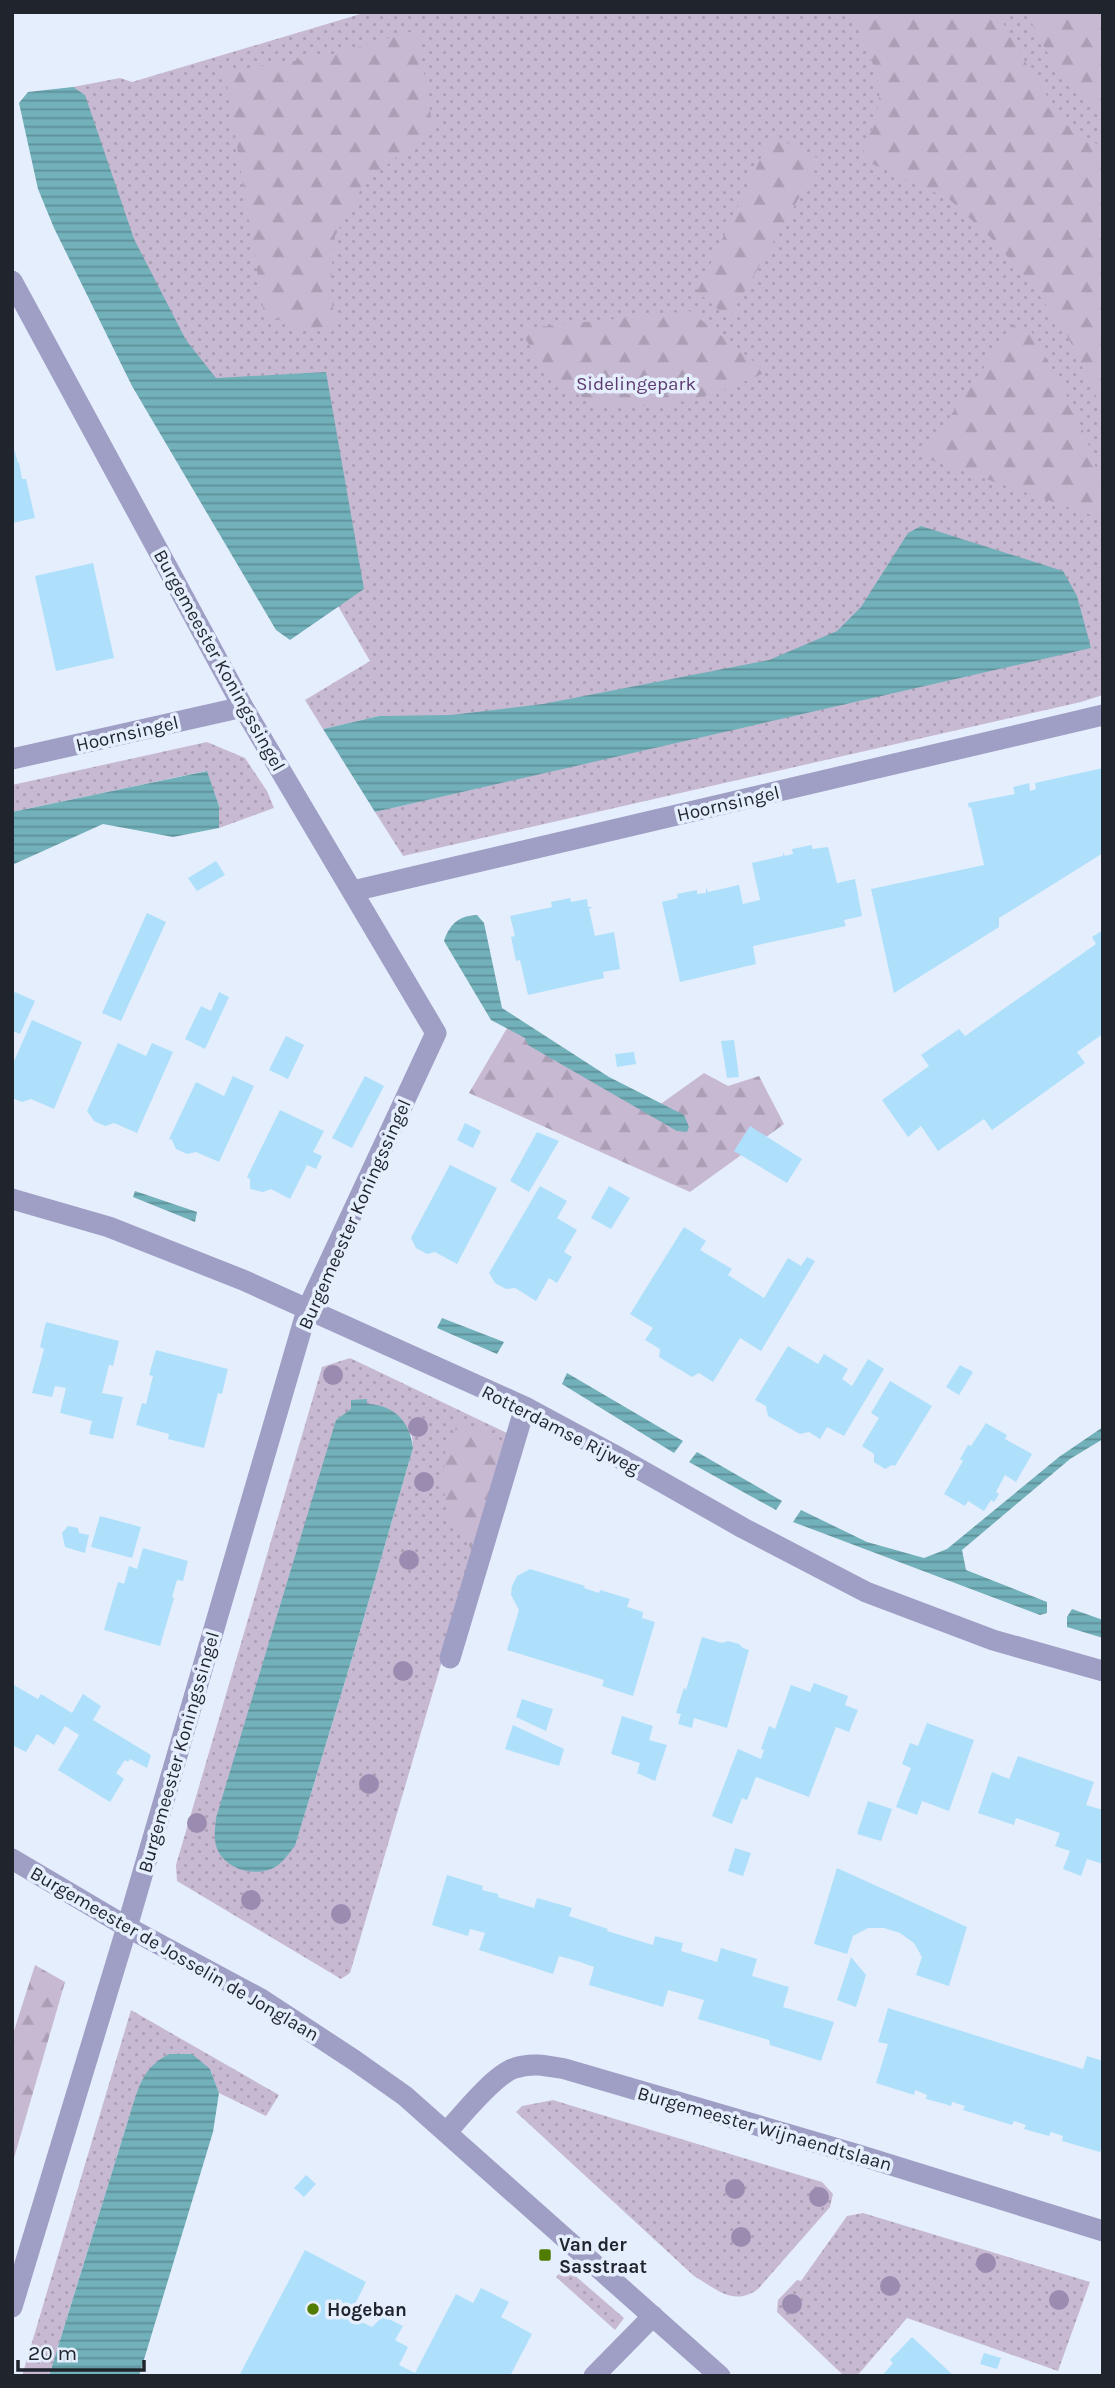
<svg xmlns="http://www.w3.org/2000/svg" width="1115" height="2388" font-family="Karla,sans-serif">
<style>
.grass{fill:url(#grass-dots);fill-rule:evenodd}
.forest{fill:url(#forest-firs)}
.water{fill:url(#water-rules)}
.building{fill:#aee0fc}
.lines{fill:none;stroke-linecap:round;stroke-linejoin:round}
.minor{stroke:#9f9ec5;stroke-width:21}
.tree{fill:#9a8cb0}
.poi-dot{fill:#507c00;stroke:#e5eefc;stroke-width:2.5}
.labels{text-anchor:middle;stroke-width:7;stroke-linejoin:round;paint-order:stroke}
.park-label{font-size:19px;fill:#5d3b71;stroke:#e5eefc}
.street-label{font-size:19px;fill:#1f242d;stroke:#e5eefc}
.poi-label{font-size:19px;font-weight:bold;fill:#1f242d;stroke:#e5eefc;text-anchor:start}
</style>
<defs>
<pattern id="grass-dots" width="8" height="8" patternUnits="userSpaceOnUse" patternTransform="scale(1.75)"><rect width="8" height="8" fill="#c8b9d3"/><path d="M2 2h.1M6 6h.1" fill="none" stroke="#ab9fb5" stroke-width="1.8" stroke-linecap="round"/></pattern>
<pattern id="forest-firs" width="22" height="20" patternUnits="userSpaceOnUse" patternTransform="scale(1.75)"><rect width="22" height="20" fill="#c8b9d3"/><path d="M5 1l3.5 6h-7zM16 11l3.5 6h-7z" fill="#ab9fb5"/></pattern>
<pattern id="water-rules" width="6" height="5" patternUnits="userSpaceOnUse" patternTransform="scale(1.75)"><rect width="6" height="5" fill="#72b0ba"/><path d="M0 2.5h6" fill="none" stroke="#5d8f98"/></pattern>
</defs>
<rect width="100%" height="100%" fill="#e5eefc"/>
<g class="grass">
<polygon points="367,12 1103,12 1103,695 1081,702 403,856 375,812 447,795 379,716 323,729 305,700 370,661 285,515 150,348 84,95 73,87 120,78 132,82"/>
<polygon points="207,742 245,758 267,791 274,808 219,828 219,806 206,771 12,812 12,785"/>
<path d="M350,1358L509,1434L350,1973L341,1979L177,1881L176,1865L322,1367ZM367,1399V1404L412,1436L413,1448L356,1645L295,1846L336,1420Z"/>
<polygon points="131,2010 279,2095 266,2116 219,2093 210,2069 130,2114 49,2376 22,2376"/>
<path d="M553,2100L822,2182L833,2194L830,2207L758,2289C734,2307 716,2289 694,2276L516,2112L522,2106Z"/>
<polygon points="863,2213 1090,2282 1058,2371 907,2318 857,2376 844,2376 777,2312 778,2300 797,2280 801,2281 847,2216"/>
<polygon points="565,2267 624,2318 615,2330 556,2277"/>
</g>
<g class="forest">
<path d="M848,12H997L1034,77L1068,126L1103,148V411L1067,335L1032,285L993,240L949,199L868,162L863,149C870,134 877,118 879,101C882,76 861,33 848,12Z"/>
<path d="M1026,12H1103V117C1065,91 1046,51 1026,12Z"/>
<polygon points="417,30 433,129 365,182 335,236 330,284 335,326 302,329 264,314 225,72 330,55"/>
<polygon points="772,135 821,160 729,318 697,292"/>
<polygon points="690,311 767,372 716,393 664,406 597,405 548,378 520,329"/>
<path d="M1014,324L1030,329C1062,387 1103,450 1103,519L922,457Z"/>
<polygon points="513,1018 637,1103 662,1103 704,1073 728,1086 759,1076 784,1124 690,1192 469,1093"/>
<polygon points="459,1420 506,1443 474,1553 448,1515 443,1485 445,1453"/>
<polygon points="35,1965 65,1982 12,2165 12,2037"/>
</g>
<g class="water">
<polygon points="73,87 85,95 134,239 186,340 216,378 326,372 364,589 290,640 276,630 132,386 54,228 38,189 19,103 28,92"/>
<polygon points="921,526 1063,571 1077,596 1091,648 375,812 323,729 379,716 451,715 543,704 769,660 837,631 861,607 908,533"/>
<polygon points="207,771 219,806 219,828 173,837 103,824 12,865 12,812"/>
<path d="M477,915L484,923L502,1008L609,1077L684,1115L689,1127L687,1132L677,1131L528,1045L525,1038L491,1020L444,941C450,924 458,916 477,915Z"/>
<polygon points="135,1191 197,1212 195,1222 133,1197"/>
<polygon points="442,1318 504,1342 497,1354 437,1328"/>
<polygon points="567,1373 683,1441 674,1453 562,1384"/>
<path d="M367,1399V1404C394,1405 410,1421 413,1448L356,1645L295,1846C288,1854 282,1865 271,1869C253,1876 228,1870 218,1851C213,1841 215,1828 216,1818L336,1420L351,1409V1400Z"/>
<polygon points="1103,1427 1103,1439 1070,1459 962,1550 966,1570 1047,1602 1047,1613 1040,1615 793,1522 801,1510 867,1542 924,1558 947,1549 1059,1457"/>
<polygon points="697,1452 782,1501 776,1510 689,1462"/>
<polygon points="1072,1609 1103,1620 1103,1638 1067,1627 1067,1617"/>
<path d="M169,2054H192L210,2069L219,2093L213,2132L139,2376H49L130,2114C139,2087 142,2068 169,2054Z"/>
</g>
<g class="building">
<polygon points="12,442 18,463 19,462 22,479 26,479 35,518 12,523"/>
<polygon points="93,563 114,658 56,671 35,576"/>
<polygon points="1103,768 1103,853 999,918 999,927 894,993 871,889 984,865 971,807 969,808 968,803 1015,794 1013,787 1029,783 1030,791 1036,789 1035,783"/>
<polygon points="812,845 812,849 828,847 837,883 855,879 862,916 844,920 846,926 753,946 756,964 680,982 662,902 678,898 677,894 697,890 697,894 706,893 706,887 708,892 739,885 743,904 760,900 752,863 783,856 783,852 785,856 793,854 792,849"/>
<polygon points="216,861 225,875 197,891 188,878"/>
<polygon points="570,898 571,902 587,899 588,907 593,907 589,909 595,936 614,932 620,969 603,972 604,978 528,995 520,960 516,961 511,937 515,936 510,916 552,907 551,902"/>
<polygon points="147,913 166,922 121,1021 102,1013"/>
<polygon points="1103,930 1103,1034 1077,1052 1085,1063 992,1130 984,1119 938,1151 921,1126 908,1137 882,1100 929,1066 921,1055 959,1029 965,1036 1096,944 1092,937"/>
<polygon points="15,992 35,1001 20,1034 12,1031 12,998"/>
<polygon points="219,992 229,997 205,1049 185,1039 201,1006 211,1011"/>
<polygon points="32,1020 82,1042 54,1109 31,1099 22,1102 12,1098 12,1066"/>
<polygon points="286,1036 304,1045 288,1079 269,1070"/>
<polygon points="734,1040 739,1077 727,1078 721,1041"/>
<polygon points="118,1043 146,1056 152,1043 173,1052 137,1133 114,1123 105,1126 94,1121 87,1111"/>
<polygon points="634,1052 636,1064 617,1067 615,1054"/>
<polygon points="233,1076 254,1086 219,1162 196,1152 187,1154 176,1149 172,1140 169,1139 196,1082 224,1096"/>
<polygon points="365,1076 384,1086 352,1148 332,1138"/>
<polygon points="280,1110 324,1131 313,1152 322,1156 316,1169 307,1165 290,1199 271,1189 263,1192 250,1189 250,1179 247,1177"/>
<polygon points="465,1123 481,1131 473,1148 457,1140"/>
<polygon points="750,1126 802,1159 787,1183 734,1151"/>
<polygon points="537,1132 559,1141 529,1192 510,1181"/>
<polygon points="450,1165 497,1188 457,1264 435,1252 427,1254 416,1248 411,1238"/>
<polygon points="540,1186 567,1201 557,1218 577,1230 564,1252 572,1257 557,1283 549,1278 536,1301 515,1288 506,1289 495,1283 489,1273"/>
<polygon points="609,1186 630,1198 611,1229 591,1218"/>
<polygon points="684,1227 706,1241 700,1250 732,1269 728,1275 764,1298 788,1258 801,1266 807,1257 815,1261 761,1351 740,1338 713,1382 699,1373 692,1377 659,1357 660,1349 645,1340 653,1328 630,1314"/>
<polygon points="46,1322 119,1341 113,1366 109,1365 102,1393 123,1397 113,1439 89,1434 92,1421 60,1413 66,1388 55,1386 52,1397 32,1393 44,1349 40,1347"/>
<polygon points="788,1346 818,1364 824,1354 848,1369 842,1379 852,1386 868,1359 884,1369 844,1436 827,1427 820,1439 809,1432 800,1434 768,1416 766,1406 755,1400"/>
<polygon points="156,1350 228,1369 222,1394 218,1393 204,1448 168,1439 169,1434 136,1425 142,1403 146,1404 153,1376 149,1375"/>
<polygon points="960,1365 973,1372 959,1395 946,1387"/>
<polygon points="890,1381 932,1406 895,1466 892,1465 885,1469 874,1462 874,1454 862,1446 879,1418 871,1413"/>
<polygon points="986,1423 1007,1435 1005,1439 1032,1454 1016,1482 1005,1475 996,1492 999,1494 994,1502 991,1500 984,1511 968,1501 965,1506 944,1494 963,1461 960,1459 968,1445 971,1446"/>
<polygon points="100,1516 141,1527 132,1558 91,1547"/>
<polygon points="68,1526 78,1528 79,1533 89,1535 85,1553 65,1547 62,1533"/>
<polygon points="143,1548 188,1561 183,1581 177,1580 172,1597 174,1598 160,1646 104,1630 118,1582 124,1584 129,1566 137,1569"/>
<polygon points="530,1569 585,1586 584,1588 599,1593 600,1590 630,1599 627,1607 643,1612 642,1618 655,1622 633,1696 602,1686 604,1680 507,1650 519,1610 511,1595 512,1586 517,1576"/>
<polygon points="702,1637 722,1643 728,1641 739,1644 743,1648 749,1650 727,1728 694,1718 692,1728 678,1724 681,1714 676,1713 684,1688 686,1690"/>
<polygon points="814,1683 848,1696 845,1705 858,1710 849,1732 836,1727 809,1797 756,1777 747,1800 742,1798 732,1824 712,1816 738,1749 761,1759 764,1750 761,1749 769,1726 775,1729 791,1685 810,1692"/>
<polygon points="12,1684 38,1699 41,1694 72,1713 83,1694 101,1706 93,1720 151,1755 147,1768 130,1759 128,1762 125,1760 116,1773 124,1779 110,1802 58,1770 79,1735 65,1726 54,1745 37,1734 26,1752 12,1745"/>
<polygon points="522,1699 553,1709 546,1731 516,1717"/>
<polygon points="622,1716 653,1726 649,1740 667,1745 655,1781 637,1773 640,1763 611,1754"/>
<polygon points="927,1723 974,1740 949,1811 922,1801 917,1815 896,1807 911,1768 902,1764 910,1743 918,1746"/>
<polygon points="513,1725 564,1749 559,1766 505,1749"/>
<polygon points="1018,1756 1094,1782 1086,1805 1103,1810 1103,1864 1087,1859 1081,1876 1063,1869 1070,1851 1055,1846 1060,1833 1016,1818 1014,1825 978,1813 992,1772 1009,1779"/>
<polygon points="868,1801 892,1809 881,1841 857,1834"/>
<polygon points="735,1848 751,1853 743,1876 728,1871"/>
<polygon points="837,1868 967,1927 949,1986 916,1975 922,1957 914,1943 900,1933 884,1928 868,1928 853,1936 847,1954 814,1944"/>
<polygon points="447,1875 483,1886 482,1890 498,1894 498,1897 534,1908 537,1898 572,1908 569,1916 608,1929 607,1931 653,1945 655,1936 683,1943 681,1951 717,1962 721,1948 757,1959 752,1976 789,1987 783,2007 834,2022 821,2061 770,2045 769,2040 698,2019 704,2000 668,1990 663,2007 589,1985 594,1967 577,1961 559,1956 553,1974 479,1950 485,1933 470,1929 468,1936 432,1925"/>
<polygon points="851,1957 866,1975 856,2007 837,2000"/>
<polygon points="888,2008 1083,2069 1087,2056 1103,2061 1103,2143 1100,2152 1062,2141 1063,2136 1051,2132 1049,2136 1024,2129 1026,2125 1014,2121 1012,2125 963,2110 965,2106 952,2102 951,2106 945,2104 926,2099 927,2095 918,2091 915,2090 914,2095 876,2083 888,2044 878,2042"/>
<polygon points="306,2175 316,2184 304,2197 294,2188"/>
<polygon points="305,2250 366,2282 349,2316 372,2327 383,2316 403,2326 395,2340 408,2347 399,2365 415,2373 456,2294 473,2303 481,2288 509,2302 501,2317 532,2334 510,2376 239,2376"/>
<polygon points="912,2337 954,2376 882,2376 893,2363 890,2360"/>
<polygon points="984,2353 1001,2358 997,2369 980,2364"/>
</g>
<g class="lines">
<g class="minor">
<polyline points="12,281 243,707 436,1033 307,1310 127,1927 12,2307"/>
<polyline points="12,759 243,707"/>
<polyline points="353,891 1103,715"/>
<polyline points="12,1199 109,1227 243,1280 525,1407 616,1456 743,1528 866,1592 993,1640 1103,1671"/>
<polyline points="450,1658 525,1407"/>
<polyline points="12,1859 127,1927 261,1999 354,2060 405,2096 720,2376"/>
<path d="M447,2132C462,2115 495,2074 515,2068C532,2062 548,2066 565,2069L859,2155L1103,2231"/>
<polyline points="594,2376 653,2316"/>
</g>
</g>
<g class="tree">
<circle cx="333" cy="1375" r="10"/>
<circle cx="418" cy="1427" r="10"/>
<circle cx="424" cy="1482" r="10"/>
<circle cx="409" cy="1560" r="10"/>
<circle cx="403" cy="1671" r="10"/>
<circle cx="369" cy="1784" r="10"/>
<circle cx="197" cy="1823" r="10"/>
<circle cx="251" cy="1900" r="10"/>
<circle cx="341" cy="1914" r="10"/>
<circle cx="735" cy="2189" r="10"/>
<circle cx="819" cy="2197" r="10"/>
<circle cx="741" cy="2237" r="10"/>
<circle cx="986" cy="2263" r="10"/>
<circle cx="890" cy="2286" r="10"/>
<circle cx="1059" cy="2300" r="10"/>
<circle cx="792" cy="2304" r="10"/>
</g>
<g class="poi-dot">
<rect x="538" y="2248" width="14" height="14" rx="3.5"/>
<circle cx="313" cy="2309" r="7"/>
</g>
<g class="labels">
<g class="park-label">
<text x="636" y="390">Sidelingepark</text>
</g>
<g class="street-label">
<text transform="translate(220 660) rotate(61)" y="7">Burgemeester Koningssingel</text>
<text transform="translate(127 733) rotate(-13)" y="7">Hoornsingel</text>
<text transform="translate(728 803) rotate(-13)" y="7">Hoornsingel</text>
<text transform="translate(354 1214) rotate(-66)" y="7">Burgemeester Koningssingel</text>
<text transform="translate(561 1429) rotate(27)" y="7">Rotterdamse Rijweg</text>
<text transform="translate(178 1752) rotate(-74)" y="7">Burgemeester Koningssingel</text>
<text transform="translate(175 1953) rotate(30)" y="7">Burgemeester de Josselin de Jonglaan</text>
<text transform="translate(765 2128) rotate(16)" y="7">Burgemeester Wijnaendtslaan</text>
</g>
<g class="poi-label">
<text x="559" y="2251">Van der<tspan x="559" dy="22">Sasstraat</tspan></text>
<text x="327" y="2316">Hogeban</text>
</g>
</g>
<rect width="1115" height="2388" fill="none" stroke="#1f242d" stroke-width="28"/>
<path d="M18 2360v10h126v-10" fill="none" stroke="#1f242d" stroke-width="3.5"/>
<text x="28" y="2360" font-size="21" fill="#1f242d" stroke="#e5eefc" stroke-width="5" paint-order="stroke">20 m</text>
</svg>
